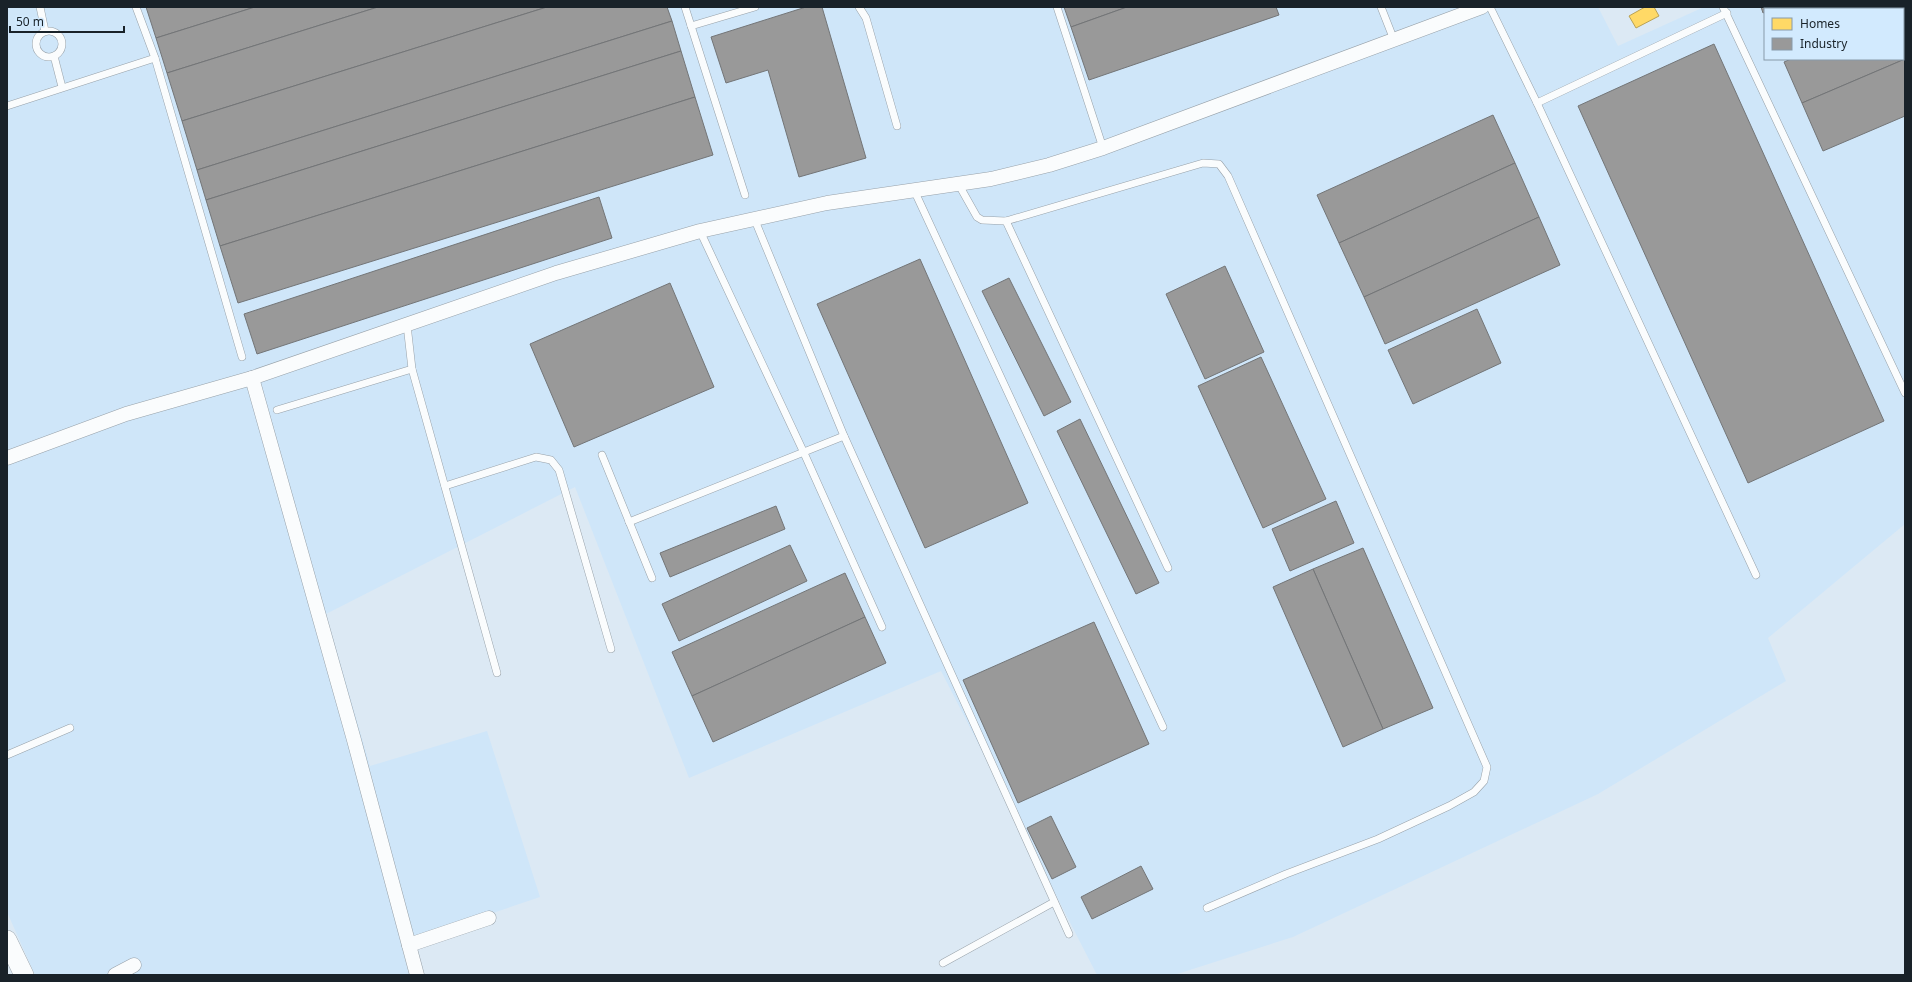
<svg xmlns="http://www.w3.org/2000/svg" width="1912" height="982" font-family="'Noto Sans',sans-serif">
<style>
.built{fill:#cfe6f9;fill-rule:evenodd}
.homes{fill:#ffd966;stroke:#baa254}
.industry{fill:#999;stroke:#737577}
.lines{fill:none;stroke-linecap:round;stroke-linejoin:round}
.service-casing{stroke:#97a1a9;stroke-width:8}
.minor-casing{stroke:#97a1a9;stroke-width:15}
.secondary-casing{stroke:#97a1a9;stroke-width:20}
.service{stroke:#fafcfd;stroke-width:7}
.minor{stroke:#fafcfd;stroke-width:14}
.secondary{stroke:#fafcfd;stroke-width:19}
</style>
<rect width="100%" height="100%" fill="#dce9f4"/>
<path class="built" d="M7,7H1598L1618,46L1704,7H1905V524L1768,638L1786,681L1598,794L1293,937L1174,975H1097L941,671L689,778L575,487L326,614L370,766L487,731L540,897L401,944L409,975H35L7,912ZM1765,9H1903V59H1765Z"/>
<polygon class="homes" points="1645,7 1654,7 1659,16 1636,28 1629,16"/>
<g class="industry">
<polygon points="146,7 255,7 156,38"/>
<polygon points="255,7 378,7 167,73 156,38"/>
<polygon points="378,7 547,7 182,121 167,73"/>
<polygon points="547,7 667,7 672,21 197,170 182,121"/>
<polygon points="806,7 822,7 866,158 799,177 768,70 726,83 711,37"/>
<polygon points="1064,7 1127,7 1071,27"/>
<polygon points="1127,7 1276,7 1279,15 1089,80 1071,27"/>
<polygon points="1761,7 1777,7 1765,9 1765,12 1763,13"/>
<polygon points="1777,7 1905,7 1905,10 1772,9"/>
<polygon points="1903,10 1905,10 1905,59 1802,103 1784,62 1791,59 1903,59"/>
<polygon points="672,21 681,51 206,200 197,170"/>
<polygon points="1714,44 1884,421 1748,483 1578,106"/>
<polygon points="681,51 695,97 220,246 206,200"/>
<polygon points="1905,59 1905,116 1823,151 1802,103"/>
<polygon points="695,97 713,155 238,303 220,246"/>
<polygon points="1493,115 1515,163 1339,243 1317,195"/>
<polygon points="1515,163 1539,217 1364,297 1339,243"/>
<polygon points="599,197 612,238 257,354 244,314"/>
<polygon points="1539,217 1560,265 1385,344 1364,297"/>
<polygon points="920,259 1028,503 925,548 817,304"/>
<polygon points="1225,266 1264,352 1205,379 1166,294"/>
<polygon points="1009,278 1071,402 1044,416 982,291"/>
<polygon points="670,283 714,387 574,447 530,344"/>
<polygon points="1477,309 1501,363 1413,404 1388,350"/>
<polygon points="1261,357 1326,499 1263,528 1198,386"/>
<polygon points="1080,419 1159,583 1136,594 1057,431"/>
<polygon points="1336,501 1354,543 1290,571 1272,529"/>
<polygon points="776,506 785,529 670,577 660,553"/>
<polygon points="790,545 807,581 679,641 662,604"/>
<polygon points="1363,548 1433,708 1383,729 1313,569"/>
<polygon points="1313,569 1383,729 1343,747 1273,587"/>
<polygon points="845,573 865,617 692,696 672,652"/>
<polygon points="865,617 886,663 713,742 692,696"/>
<polygon points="1094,622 1149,744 1018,803 963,680"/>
<polygon points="1051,816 1076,867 1052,879 1027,828"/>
<polygon points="1141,866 1153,889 1092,919 1081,897"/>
</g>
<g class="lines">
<defs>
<g id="service">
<polyline points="40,7 45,31"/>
<polyline points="136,7 155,58 242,357"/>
<polyline points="685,7 745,195"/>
<polyline points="859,7 866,18 897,126"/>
<polyline points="1057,7 1103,148"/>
<polyline points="1381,7 1394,40"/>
<polyline points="1490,7 1537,103 1756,575"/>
<polyline points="1723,7 1905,393"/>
<polyline points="691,26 755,7"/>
<circle cx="49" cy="44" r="13"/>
<polyline points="54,56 62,87"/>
<polyline points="1537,103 1727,13"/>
<polyline points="7,106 155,58"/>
<polyline points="959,185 977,217 982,220 1006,221 1203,163 1219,164 1228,176 1487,767 1484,781 1474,792 1449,806 1378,839 1286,874 1207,908"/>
<polyline points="914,190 1163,727"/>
<polyline points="754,218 844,436 1069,934"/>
<polyline points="1006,221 1168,568"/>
<polyline points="700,231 804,453 882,627"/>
<polyline points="407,325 412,369 497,673"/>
<polyline points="277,410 412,369"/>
<polyline points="602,455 652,578"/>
<polyline points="445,486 536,457 551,460 559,470 611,649"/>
<polyline points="629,522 844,436"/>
<polyline points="7,755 70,728"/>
<polyline points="943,963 1054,902"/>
</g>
<g id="minor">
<polyline points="252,378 354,740 417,975"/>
<polyline points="7,458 126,414 252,378 556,273 700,231 827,203 991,179 1049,165 1103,148 1482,7"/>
<polyline points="409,945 489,918"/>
<polyline points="115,975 134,965"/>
</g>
<polyline id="secondary" points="7,940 24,975"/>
</defs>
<use href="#service" class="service-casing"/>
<use href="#minor" class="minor-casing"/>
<use href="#secondary" class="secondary-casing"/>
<use href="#service" class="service"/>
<use href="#minor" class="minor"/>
<use href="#secondary" class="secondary"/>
</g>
<rect width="1912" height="982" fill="none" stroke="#192229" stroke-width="16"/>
<rect x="1764" y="8" width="140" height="52" fill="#d2eafe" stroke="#889aa9"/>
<rect x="1772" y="18" width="20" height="12" fill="#ffd966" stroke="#889aa9"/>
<text x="1800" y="28" font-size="12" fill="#192229">Homes</text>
<rect x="1772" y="38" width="20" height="12" fill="#999999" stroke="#889aa9"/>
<text x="1800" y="48" font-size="12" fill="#192229">Industry</text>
<path d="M10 26v6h114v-6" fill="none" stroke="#192229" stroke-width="2"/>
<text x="16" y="26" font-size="12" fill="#192229" stroke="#d2eafe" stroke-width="3" paint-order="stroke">50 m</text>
</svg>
